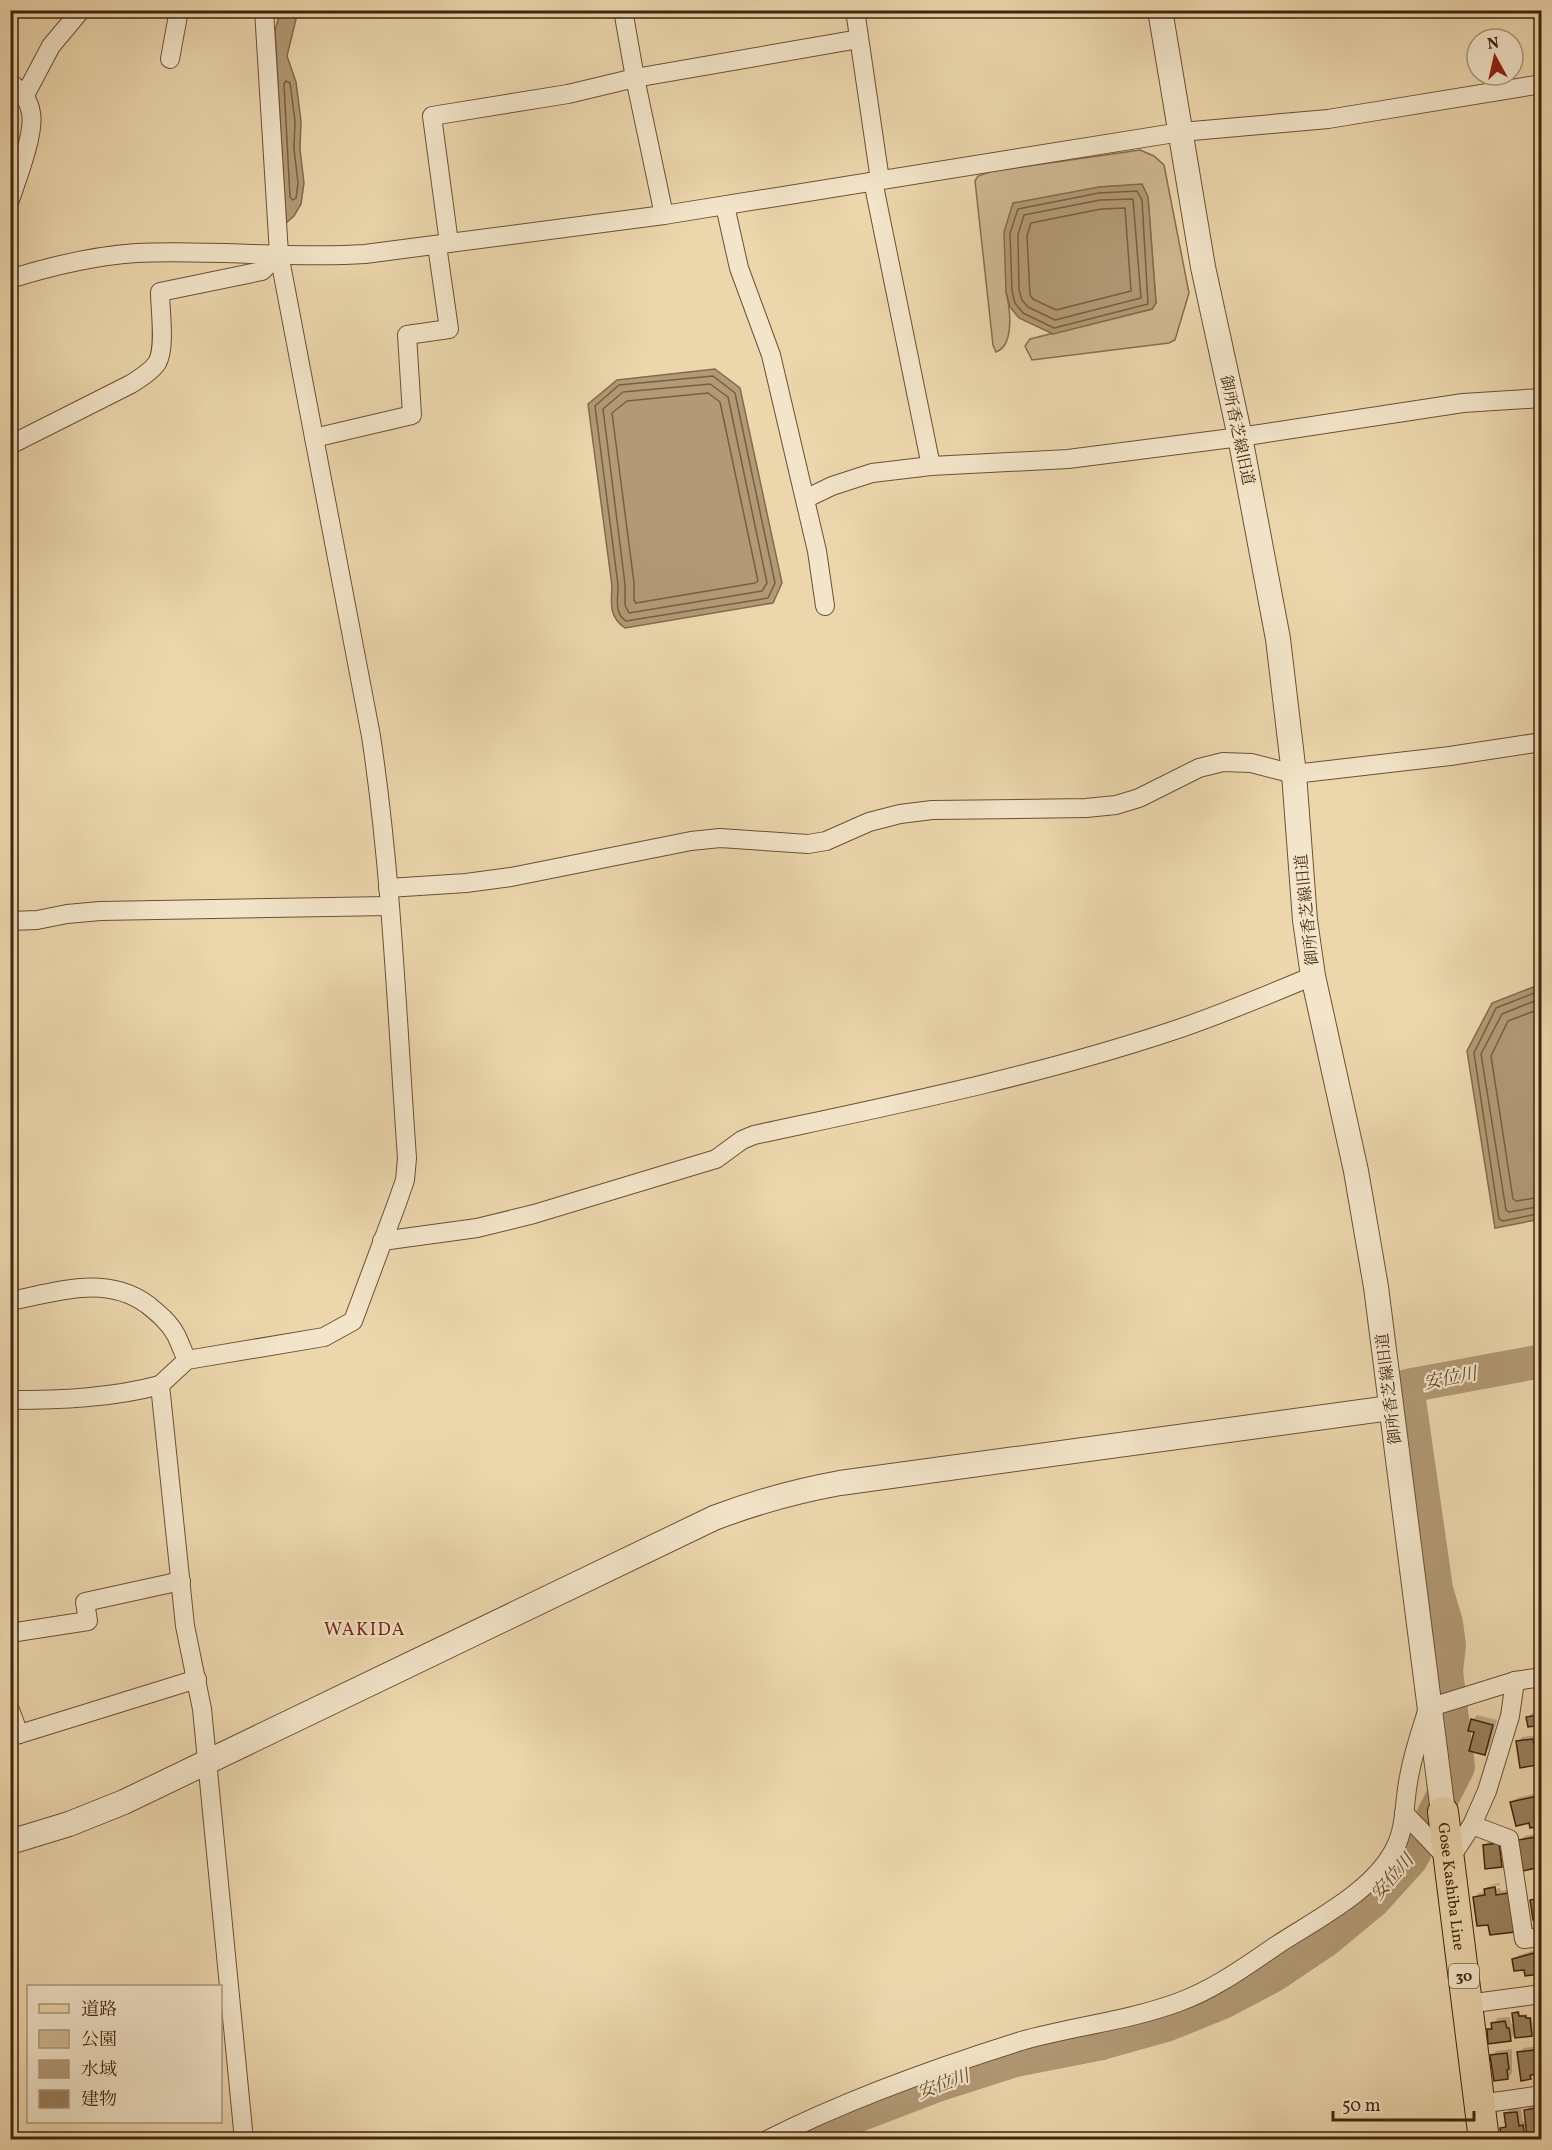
<svg xmlns="http://www.w3.org/2000/svg" width="1552" height="2150" font-family="Vollkorn,'Noto Serif JP',serif">
<style>
.green{fill:#cfb891;stroke:#886e4e;stroke-width:1.5}
.water{fill:#b29a76;stroke:#856a4b;stroke-width:1.5}
.shadow{fill:#0003}
.lines{fill:none;stroke-linecap:round;stroke-linejoin:round}
.shore{stroke:#7a5e40;stroke-width:1.5}
.river{stroke:#b29a76;stroke-width:34}
.building{fill:#9a815f;stroke:#42230b;stroke-width:1.5}
.minor-casing{stroke:#6c5034;stroke-width:20}
.tertiary-casing{stroke:#6c5034;stroke-width:26}
.primary-casing{stroke:#42230b;stroke-width:32}
.minor{stroke:#f3e5ca;stroke-width:18}
.tertiary{stroke:#f3e5ca;stroke-width:24}
.primary{stroke:#ecd7ad;stroke-width:30}
.labels{text-anchor:middle;stroke-width:4.5;stroke-linejoin:round;paint-order:stroke}
.shield{fill:#f3e5ca;stroke:#775d44;stroke-width:1.5}
.shield-label{font-size:15px;font-weight:bold;fill:#42230b}
.street-label{font-size:16px;fill:#42230b;stroke:#f3e5ca}
.water-label{font-size:18px;font-style:italic;fill:#64472b;stroke:#f3e5ca}
.neighbourhood-label{font-size:18px;letter-spacing:1.5px;fill:#7a1f14;stroke:#f3e5ca}
</style>
<rect width="100%" height="100%" fill="#ecd7ad"/>
<filter id="stains"><feTurbulence type="fractalNoise" baseFrequency=".00333" numOctaves="4"/><feColorMatrix values="0 0 0 0 .2 0 0 0 0 .09 0 0 0 0 .02 0 0 0 .5 -.17"/></filter>
<radialGradient id="worn" r=".72"><stop offset=".6" stop-color="#630" stop-opacity="0"/><stop offset="1" stop-color="#630" stop-opacity=".3"/></radialGradient>
<path class="green" d="M1140,150L1154,156L1164,165L1189,293L1175,340L1169,343L1032,360L1025,346L1030,339L1152,309L1156,303L1148,198L1142,185L1099,187L1006,292C1010,308 1015,345 996,352L993,345L975,181L978,176L993,171Z"/>
<g class="water">
<polygon points="282,11 295,11 297,15 287,56 296,82 301,121 300,149 304,183 301,204 294,216 286,223 275,31 280,12"/>
<polygon points="1142,184 1148,197 1156,303 1152,309 1053,334 1019,318 1010,307 1006,292 1004,232 1013,203 1099,187"/>
<path d="M715,369L740,388L782,583L773,603L625,628C609,617 611,604 612,586L588,404L617,380Z"/>
<polygon points="1541,984 1541,1219 1495,1228 1467,1051 1492,1003"/>
</g>
<g class="shadow">
<polygon points="1542,1702 1542,1723 1528,1717 1532,1713 1539,1712 1538,1706"/>
<polygon points="1477,1715 1497,1720 1489,1749 1485,1753 1473,1720"/>
<polygon points="1542,1730 1542,1758 1536,1764 1518,1742 1522,1737 1538,1735"/>
<polygon points="1542,1792 1542,1822 1538,1825 1530,1821 1512,1802 1517,1798"/>
<polygon points="1542,1833 1542,1871 1520,1840 1525,1836"/>
<polygon points="1503,1839 1506,1861 1501,1865 1484,1846 1489,1841"/>
<polygon points="1499,1883 1500,1885 1489,1886 1489,1890 1500,1888 1501,1891 1513,1889 1490,1923 1474,1898 1479,1893 1486,1892 1485,1889 1490,1885"/>
<polygon points="1542,1895 1542,1918 1531,1900 1536,1896"/>
<polygon points="1539,1949 1542,1970 1538,1973 1525,1968 1514,1959 1519,1955"/>
<polygon points="1516,2011 1520,2011 1520,2015 1527,2014 1527,2017 1532,2017 1534,2033 1532,2035 1516,2033 1510,2040 1488,2030 1498,2018 1510,2017 1511,2024 1515,2024 1514,2013"/>
<polygon points="1538,2046 1541,2068 1530,2078 1519,2052 1524,2048"/>
<polygon points="1512,2049 1512,2073 1508,2078 1492,2055 1497,2051"/>
<polygon points="1541,2105 1542,2134 1527,2135 1524,2138 1502,2129 1507,2124 1505,2114 1510,2109 1521,2108 1523,2122 1527,2121 1526,2111 1530,2106"/>
</g>
<g class="lines">
<g class="shore">
<polygon points="286,81 290,83 295,121 294,149 298,183 296,198 293,200 290,197 284,84"/>
<polygon points="1137,191 1142,200 1148,304 1054,328 1023,313 1015,303 1012,291 1010,233 1018,209 1099,193"/>
<polygon points="1133,199 1141,298 1055,320 1028,307 1022,300 1019,290 1018,235 1024,215 1100,200"/>
<polygon points="1125,208 1131,291 1056,310 1033,299 1030,295 1027,236 1031,223 1101,209"/>
<path d="M713,376L735,393L775,583L768,598L626,621C614,614 618,598 618,585L595,406L619,385Z"/>
<polygon points="710,384 728,397 767,583 762,591 629,613 625,605 625,584 603,409 623,392"/>
<polygon points="708,393 720,402 758,581 755,583 636,603 634,600 634,583 612,413 627,401"/>
<polyline points="1542,990 1496,1008 1474,1053 1499,1219 1503,1221 1542,1213"/>
<polyline points="1542,998 1502,1014 1481,1054 1506,1210 1509,1212 1542,1206"/>
<polyline points="1542,1008 1508,1021 1491,1056 1513,1199 1516,1201 1542,1197"/>
</g>
<polyline class="river" points="807,2140 861,2114 937,2085 1015,2060 1102,2043 1166,2025 1223,2002 1274,1975 1326,1940 1373,1901 1411,1859 1458,1767 1446,1671 1449,1645 1446,1623 1436,1589 1407,1386 1542,1361"/>
</g>
<g class="building">
<polygon points="1542,1704 1542,1725 1528,1727 1526,1717 1538,1715 1536,1705"/>
<polygon points="1471,1719 1493,1725 1485,1755 1469,1751 1474,1732 1468,1731"/>
<polygon points="1536,1732 1542,1732 1542,1763"/>
<polygon points="1533,1739 1537,1765 1520,1768 1516,1741"/>
<polygon points="1542,1795 1542,1820 1538,1820 1539,1826 1530,1828 1529,1823 1516,1826 1510,1802"/>
<polygon points="1542,1836 1542,1873 1537,1874 1536,1868 1523,1871 1518,1840"/>
<polygon points="1499,1843 1502,1867 1485,1869 1483,1845"/>
<polygon points="1495,1887 1496,1895 1509,1893 1515,1932 1490,1935 1488,1925 1477,1926 1473,1897 1485,1895 1484,1889"/>
<polygon points="1542,1898 1542,1924 1541,1924 1540,1919 1533,1920 1530,1900"/>
<polygon points="1534,1953 1539,1974 1525,1976 1524,1970 1514,1971 1512,1959"/>
<polygon points="1518,2012 1519,2016 1526,2016 1526,2018 1530,2018 1532,2036 1515,2038 1512,2013"/>
<polygon points="1505,2021 1507,2028 1509,2028 1511,2041 1488,2044 1487,2029 1492,2029 1491,2023"/>
<polygon points="1534,2050 1537,2074 1530,2075 1531,2079 1521,2081 1517,2052"/>
<polygon points="1507,2053 1509,2069 1507,2070 1508,2079 1494,2081 1490,2055"/>
<polygon points="1537,2108 1538,2112 1542,2112 1542,2135 1527,2137 1524,2110"/>
<polygon points="1517,2112 1519,2126 1523,2125 1525,2140 1502,2140 1500,2128 1506,2127 1504,2113"/>
</g>
<g class="lines">
<defs>
<g id="minor">
<polyline points="623,10 635,78 664,215"/>
<polyline points="855,10 880,180"/>
<polyline points="170,59 179,10"/>
<path d="M10,83C21,90 29,100 31,113C35,133 17,179 10,200"/>
<polyline points="25,95 51,46 81,10"/>
<polyline points="873,181 931,466"/>
<polyline points="725,206 739,268 771,355 817,551 825,606"/>
<polyline points="449,243 432,116 568,94 635,78 859,39"/>
<path d="M10,279C51,266 94,256 136,253C212,249 289,259 365,254L664,215L1181,132L1328,119L1542,84"/>
<polyline points="314,438 412,415 407,335 449,329 437,245"/>
<path d="M10,445L131,384C140,378 150,373 157,363C166,348 160,310 160,292L262,271L279,254"/>
<polyline points="805,499 832,486 872,473 931,466 1068,459 1240,437 1463,403 1542,398"/>
<polyline points="388,888 466,883 511,877 691,841 720,838 808,844 826,841 869,822 900,814 932,810 1086,808 1116,805 1139,798 1199,768 1223,762 1251,763 1294,774 1450,756 1542,742"/>
<polyline points="10,921 37,920 67,914 100,911 389,906"/>
<path d="M382,1241L477,1228L534,1214L716,1159L742,1140L754,1135C893,1105 1033,1077 1169,1032C1218,1016 1265,996 1313,976"/>
<path d="M10,1301C57,1292 106,1274 148,1305C159,1314 169,1322 176,1335C180,1343 183,1352 187,1360"/>
<path d="M10,1400C60,1400 112,1398 160,1385"/>
<polyline points="10,1633 88,1621 85,1602 181,1581"/>
<polyline points="10,1710 19,1734"/>
<polyline points="10,1737 197,1679"/>
<polyline points="1404,1813 1449,1860 1472,1825 1487,1791 1510,1716 1515,1681 1542,1677"/>
<polyline points="1472,1825 1509,1839 1524,1939 1542,1937"/>
<polyline points="1467,2004 1542,1994"/>
<polyline points="1480,2104 1542,2095"/>
<path d="M244,2140L202,1709L185,1626L160,1385L187,1360L324,1337L353,1321L397,1203L405,1180L407,1158C397,1018 392,876 371,736L279,254L264,10"/>
<path d="M767,2140C848,2099 935,2068 1021,2041C1073,2026 1128,2021 1179,2002C1215,1989 1246,1966 1277,1945C1315,1920 1374,1891 1395,1848C1406,1827 1404,1800 1409,1777C1413,1753 1421,1731 1428,1708L1515,1681"/>
</g>
<g id="tertiary">
<polyline points="1160,10 1203,267 1240,437 1278,639 1294,774 1305,920 1313,976 1356,1171 1376,1287 1443,1812"/>
<path d="M10,1842L69,1824L124,1802L714,1518C756,1502 796,1491 840,1483L1390,1408"/>
</g>
<g id="primary">
<path id="s1" d="M1443,1812L1484,2140"/>
</g>
</defs>
<use href="#minor" class="minor-casing"/>
<use href="#tertiary" class="tertiary-casing"/>
<use href="#primary" class="primary-casing"/>
<use href="#minor" class="minor"/>
<use href="#tertiary" class="tertiary"/>
<use href="#primary" class="primary"/>
</g>
<g class="labels">
<rect class="shield" x="1449" y="1964" width="30" height="24" rx="4.5"/>
<g class="shield-label">
<text x="1464" y="1981">30</text>
</g>
<g class="street-label">
<text transform="translate(1238 430) rotate(78)" y="6">御所香芝線旧道</text>
<text transform="translate(1306 910) rotate(-96)" y="6">御所香芝線旧道</text>
<text transform="translate(1388 1389) rotate(-97)" y="6">御所香芝線旧道</text>
<text dy="6" stroke="none"><textPath href="#s1" startOffset="75">Gose Kashiba Line</textPath></text>
</g>
<g class="water-label">
<text transform="translate(1450 1378) rotate(-11)" y="6">安位川</text>
<text transform="translate(1392 1877) rotate(-49)" y="6">安位川</text>
<text transform="translate(943 2084) rotate(-20)" y="6">安位川</text>
</g>
<g class="neighbourhood-label">
<text x="365" y="1635">WAKIDA</text>
</g>
</g>
<rect width="1552" height="2150" fill="none" stroke="#ecd7ad" stroke-width="36"/>
<rect x="12" y="12" width="1528" height="2126" fill="none" stroke="#42230b" stroke-width="3"/>
<rect x="18" y="18" width="1516" height="2114" fill="none" stroke="#42230b" stroke-width="1.5"/>
<rect x="27" y="1985" width="195" height="138" fill="#f3e5ca" stroke="#ac977e" stroke-width="1.5"/>
<rect x="39" y="2004" width="30" height="9" fill="#ecd7ad" stroke="#ac977e" stroke-width="1.5"/>
<text x="81" y="2015" font-size="18" fill="#42230b">道路</text>
<rect x="39" y="2030" width="30" height="18" fill="#cfb891" stroke="#ac977e" stroke-width="1.5"/>
<text x="81" y="2045" font-size="18" fill="#42230b">公園</text>
<rect x="39" y="2060" width="30" height="18" fill="#b29a76" stroke="#ac977e" stroke-width="1.5"/>
<text x="81" y="2075" font-size="18" fill="#42230b">水域</text>
<rect x="39" y="2090" width="30" height="18" fill="#9a815f" stroke="#ac977e" stroke-width="1.5"/>
<text x="81" y="2105" font-size="18" fill="#42230b">建物</text>
<g transform="translate(1495 57) rotate(352)"><circle r="28" fill="#f3e5ca" stroke="#ac977e" stroke-width="1.5"/>
<path d="M0-4.5L10 22L0 15L-10 22Z" fill="#8f2418"/>
<text y="-9" font-size="16" font-weight="bold" text-anchor="middle" fill="#42230b">N</text>
</g>
<path d="M1333 2111v9h141v-9" fill="none" stroke="#42230b" stroke-width="3"/>
<text x="1342" y="2111" font-size="18" fill="#42230b" stroke="#f3e5ca" stroke-width="4.5" paint-order="stroke">50 m</text>
<rect width="100%" height="100%" filter="url(#stains)"/>
<rect width="100%" height="100%" fill="url(#worn)"/>
</svg>
